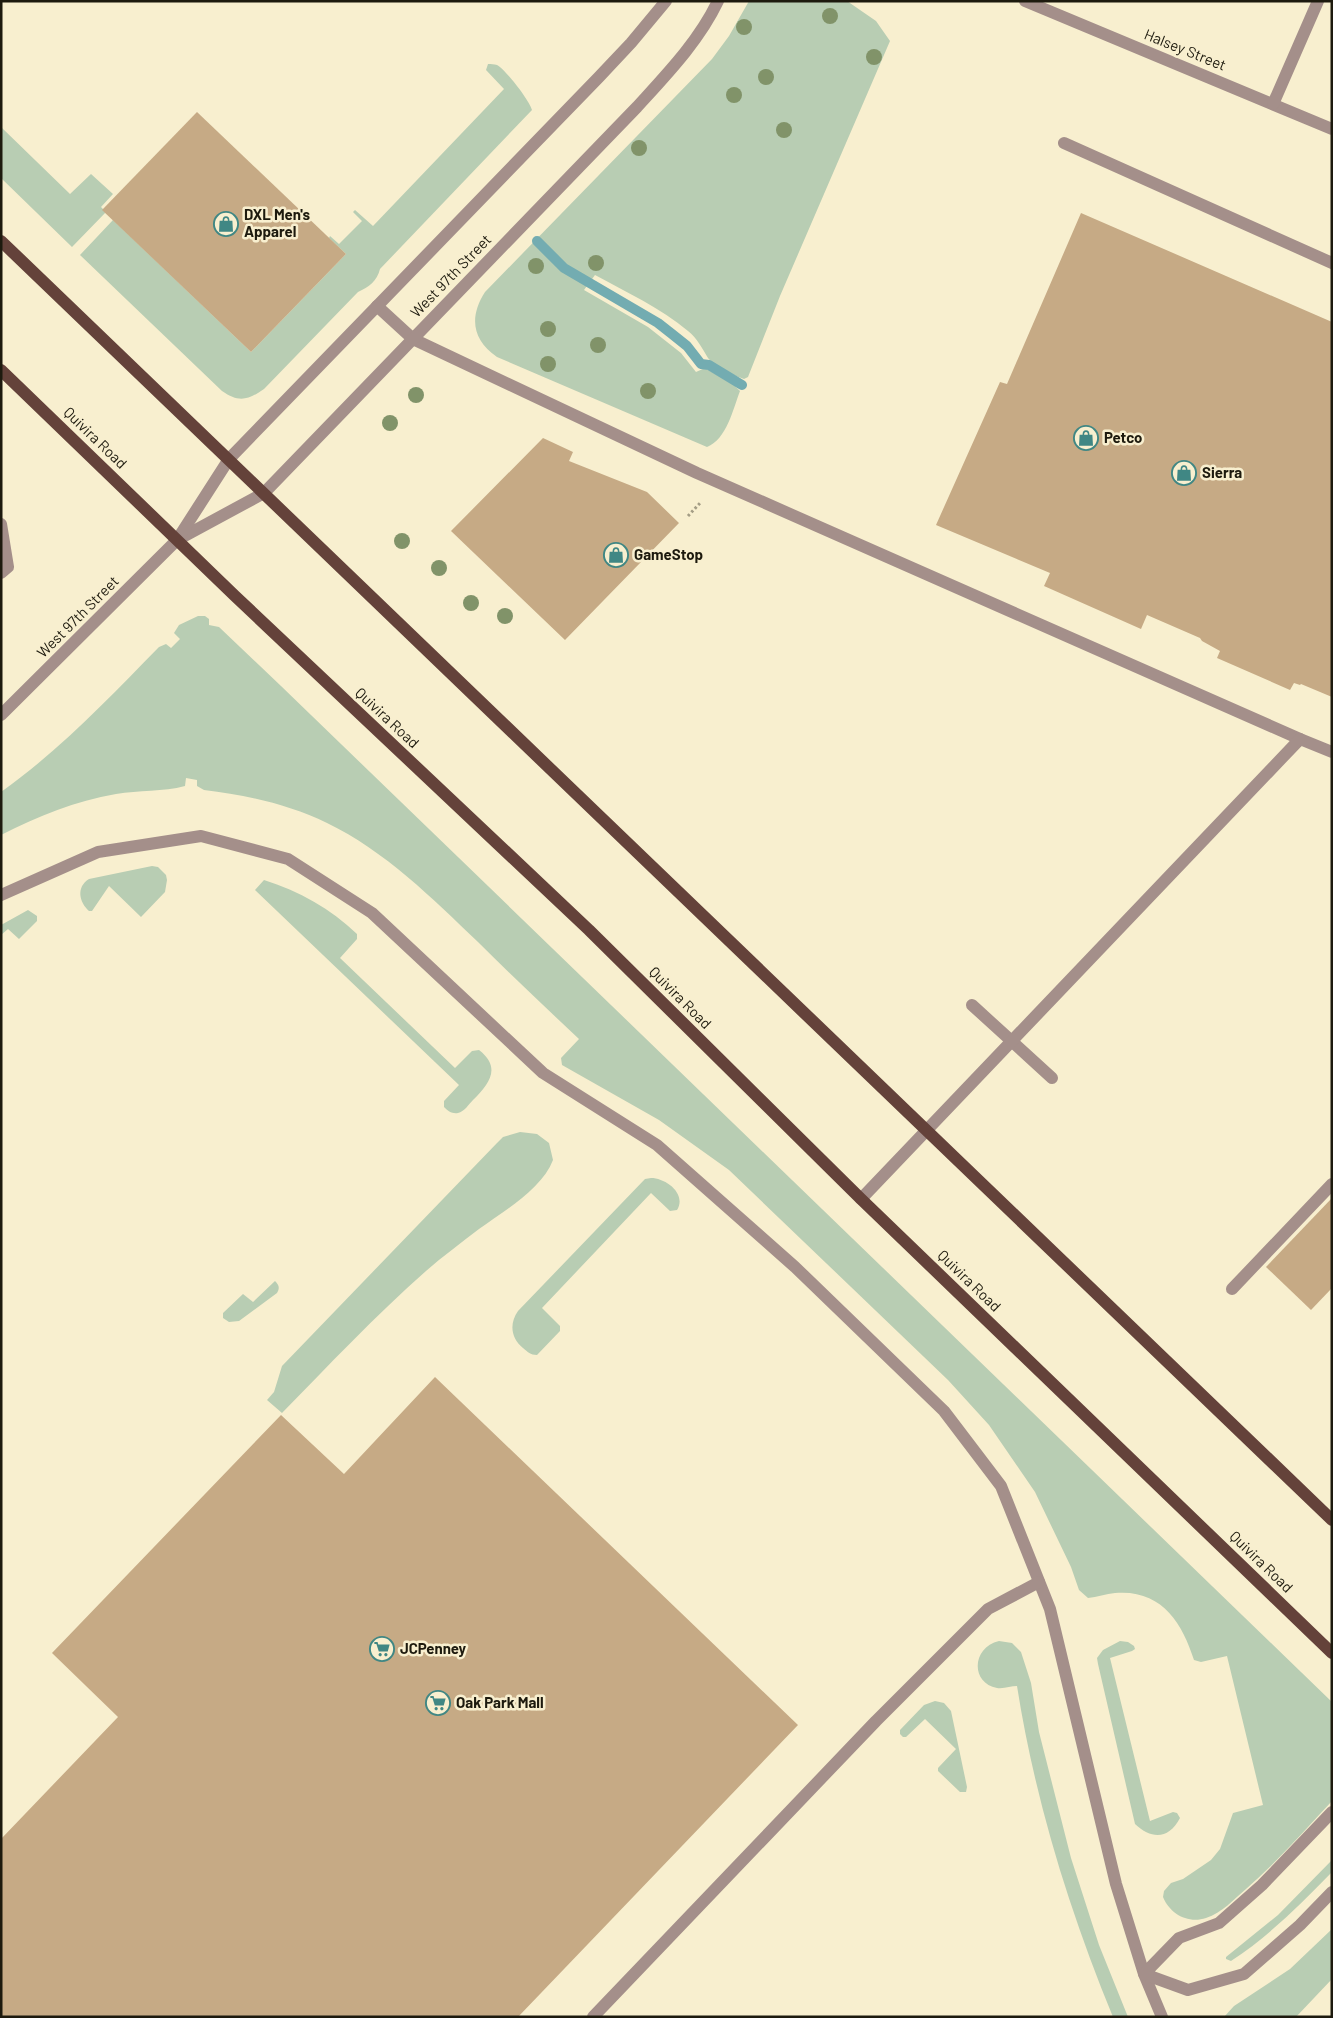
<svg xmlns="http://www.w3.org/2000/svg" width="1333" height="2018" font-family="Barlow,sans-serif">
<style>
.green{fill:#b8cdb3}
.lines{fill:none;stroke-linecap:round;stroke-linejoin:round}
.stream{stroke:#73acb1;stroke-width:10}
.building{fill:#c6aa85}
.path{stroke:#a49d85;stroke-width:3;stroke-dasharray:2.5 2.5;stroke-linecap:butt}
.lane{stroke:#a48f8a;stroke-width:12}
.street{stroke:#a48f8a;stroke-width:12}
.primary{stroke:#64423a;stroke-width:12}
.tree{fill:#819369}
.labels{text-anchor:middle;stroke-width:5;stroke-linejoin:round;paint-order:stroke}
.street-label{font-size:15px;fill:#1d1a0e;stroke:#f8efcf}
.poi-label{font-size:15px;font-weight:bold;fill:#1d1a0e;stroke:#f8efcf;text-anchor:start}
</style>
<rect width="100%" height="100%" fill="#f8efcf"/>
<g class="green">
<path d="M749,1H847L876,21L890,41L780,296L748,377L744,379C735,376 714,366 708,358C702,348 697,338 688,331C661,308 626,292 595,275L584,290L648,327L681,353L696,372L705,368L734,385L740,391C733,409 727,439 707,447L497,357C472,340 469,317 485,292L712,59L729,36Z"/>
<path d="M488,64C491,64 494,64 497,65C506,70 529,100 532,110L380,269C377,281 369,287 358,292L264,389C248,400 239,403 222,391L80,255L113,220L251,352L346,254L329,238L330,236L339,244L362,221L353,212L355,210L373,226L504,89L486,70Z"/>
<polygon points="1,127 70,194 91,174 113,194 101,207 106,212 72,247 1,178"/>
<path d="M198,616H205L209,619V625L219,627L281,686L1332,1702V1801C1304,1831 1277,1862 1246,1889C1234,1899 1222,1913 1206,1918C1188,1924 1170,1914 1163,1897L1164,1891L1171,1883L1183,1879L1211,1860L1220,1849L1233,1813L1263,1805L1227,1656L1201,1662L1194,1660C1182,1622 1161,1589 1115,1593C1106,1594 1097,1597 1088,1598L1079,1590L1071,1567L1035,1492L989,1425L948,1380L729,1170L659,1120L562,1065L561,1058L579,1039C545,1007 511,975 478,942C432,898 385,851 327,823C288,804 246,795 204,790L197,786V780L186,778L185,786C163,792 139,790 116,794C75,801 39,816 1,835V792C60,750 109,698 159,647L166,644L171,648L180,639L174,633L179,625Z"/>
<path d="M152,866L158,867L166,875L167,880L165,892L141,917L109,886L92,911H89C79,902 76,887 89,879Z"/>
<path d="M264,880C299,891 331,909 357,934V939L340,958L455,1068L472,1051L479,1050C502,1068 489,1084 473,1100C469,1104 464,1112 458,1113C452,1114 448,1111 444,1107V1101L459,1085L255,890Z"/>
<polygon points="28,910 37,916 37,921 19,939 8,929 1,935 1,925"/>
<path d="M520,1132L537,1134L549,1143L553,1160C542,1189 504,1211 479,1229C461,1243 443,1256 426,1271C375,1316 329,1365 282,1413L267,1400L274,1392L282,1366L497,1143L503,1137Z"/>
<path d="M651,1178C666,1178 687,1194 677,1210L670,1211L651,1193L542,1308L560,1326V1331L537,1355C530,1355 528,1352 523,1348C511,1338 509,1324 518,1311L645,1179Z"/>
<path d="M275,1281C279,1285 280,1288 277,1293L239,1321L229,1322L223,1318V1313L243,1294L253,1302Z"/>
<path d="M999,1641L1012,1643L1021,1652L1031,1683L1039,1732L1071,1858L1099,1945L1128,2017H1113C1069,1910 1035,1800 1017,1686C1011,1686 1004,1689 997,1688C970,1683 972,1647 999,1641Z"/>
<path d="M1120,1641L1128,1642L1134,1646L1135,1649L1132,1651L1110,1658L1150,1821L1173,1812L1177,1813L1180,1818C1169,1839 1152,1840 1135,1824L1098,1664L1097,1658L1103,1650Z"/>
<polygon points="935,1701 944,1703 951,1711 967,1787 966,1792 960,1792 938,1771 938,1768 956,1749 925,1719 906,1737 903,1737 900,1734 900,1730 924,1705"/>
<path d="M1332,1860V1872C1300,1905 1269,1936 1231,1961L1226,1959V1957L1278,1915Z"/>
<polygon points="1332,1929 1332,1979 1296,2017 1224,2017 1234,2006 1290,1969"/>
</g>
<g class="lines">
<polyline class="stream" points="537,241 564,268 658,323 672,334 687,346 701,364 709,365 742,385"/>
</g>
<g class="building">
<polygon points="197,112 346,254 251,352 102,210"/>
<polygon points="1081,213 1332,322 1332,697 1301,684 1300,685 1294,683 1290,690 1217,658 1220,651 1202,641 1200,638 1147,615 1141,629 1044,586 1050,573 936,525 1000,382 1007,384"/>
<polygon points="543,438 573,452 569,461 647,492 679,523 565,640 451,531"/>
<polygon points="1332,1198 1332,1288 1311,1310 1266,1267"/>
<polygon points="435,1377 798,1725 518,2017 1,2017 1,1839 118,1717 52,1653 281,1415 344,1474"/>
</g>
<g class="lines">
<polyline class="path" points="688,516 701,502"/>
<g class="lane">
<polyline points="1064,143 1332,263"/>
<polyline points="377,306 413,339 697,473 1300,739"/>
<polyline points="1,524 8,567 1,573"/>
<polyline points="1,895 98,852 201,836 288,859 372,913 543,1073 657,1145 795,1267 944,1411 1001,1486 1050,1609 1116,1884 1144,1974 1162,2017"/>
<polyline points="972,1005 1052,1078"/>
<polyline points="861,1199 1300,739 1332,752"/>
<polyline points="1232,1289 1332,1184"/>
<polyline points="1332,1812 1262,1885 1219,1923 1179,1938 1144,1974 1188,1990 1244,1974 1300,1925 1332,1892"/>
<polyline points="593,2017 876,1721 988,1609 1039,1582"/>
</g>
<g class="street">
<polyline points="1025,1 1332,129"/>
<polyline points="1273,104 1318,1"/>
<path d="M179,539L264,493L637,107C667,74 699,41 718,1"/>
<polyline points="1,715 177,540 229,459 599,77 631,43 666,1"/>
</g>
<g class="primary">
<polyline points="1,241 1332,1520"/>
<polyline points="1,370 235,596 589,930 861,1199 1332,1653"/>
</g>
</g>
<g class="tree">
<circle cx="830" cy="16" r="8"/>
<circle cx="744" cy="27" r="8"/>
<circle cx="874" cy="57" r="8"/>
<circle cx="766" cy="77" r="8"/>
<circle cx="734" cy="95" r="8"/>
<circle cx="784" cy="130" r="8"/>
<circle cx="639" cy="148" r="8"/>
<circle cx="596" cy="263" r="8"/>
<circle cx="536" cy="266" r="8"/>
<circle cx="548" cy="329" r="8"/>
<circle cx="598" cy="345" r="8"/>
<circle cx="548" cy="364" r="8"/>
<circle cx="648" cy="391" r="8"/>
<circle cx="416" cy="395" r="8"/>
<circle cx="390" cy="423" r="8"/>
<circle cx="402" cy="541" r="8"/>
<circle cx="439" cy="568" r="8"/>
<circle cx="471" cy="603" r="8"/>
<circle cx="505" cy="616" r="8"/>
</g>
<defs>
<symbol id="shop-ring" viewBox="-11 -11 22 22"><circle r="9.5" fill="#f8efcf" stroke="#408784" stroke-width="1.5"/><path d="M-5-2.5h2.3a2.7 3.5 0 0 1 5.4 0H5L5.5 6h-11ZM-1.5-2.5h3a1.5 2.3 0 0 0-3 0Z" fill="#408784"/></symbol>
<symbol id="supermarket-ring" viewBox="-11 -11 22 22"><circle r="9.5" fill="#f8efcf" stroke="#408784" stroke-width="1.5"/><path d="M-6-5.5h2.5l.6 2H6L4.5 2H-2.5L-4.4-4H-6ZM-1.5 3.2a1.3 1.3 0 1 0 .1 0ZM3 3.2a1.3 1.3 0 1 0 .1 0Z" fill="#408784"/></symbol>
</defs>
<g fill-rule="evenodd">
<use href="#shop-ring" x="212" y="210" width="28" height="28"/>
<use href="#shop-ring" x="1072" y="424" width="28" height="28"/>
<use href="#shop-ring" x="1170" y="459" width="28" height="28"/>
<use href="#shop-ring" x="602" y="541" width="28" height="28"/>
<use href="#supermarket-ring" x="368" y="1635" width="28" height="28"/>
<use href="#supermarket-ring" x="424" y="1689" width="28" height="28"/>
</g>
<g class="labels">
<g class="street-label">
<text transform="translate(1185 50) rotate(22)" y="5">Halsey Street</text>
<text transform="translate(451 276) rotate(-46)" y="5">West 97th Street</text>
<text transform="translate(95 438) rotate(44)" y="5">Quivira Road</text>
<text transform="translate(78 617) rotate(-45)" y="5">West 97th Street</text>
<text transform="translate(387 718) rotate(43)" y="5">Quivira Road</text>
<text transform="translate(680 998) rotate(45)" y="5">Quivira Road</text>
<text transform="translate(969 1281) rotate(44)" y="5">Quivira Road</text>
<text transform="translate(1261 1562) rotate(44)" y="5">Quivira Road</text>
</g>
<g class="poi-label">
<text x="244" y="220">DXL Men's<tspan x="244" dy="17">Apparel</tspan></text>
<text x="1104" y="443">Petco</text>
<text x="1202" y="478">Sierra</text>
<text x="634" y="560">GameStop</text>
<text x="400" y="1654">JCPenney</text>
<text x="456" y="1708">Oak Park Mall</text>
</g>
</g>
<rect width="1333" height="2018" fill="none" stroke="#1d1a0e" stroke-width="5"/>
</svg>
